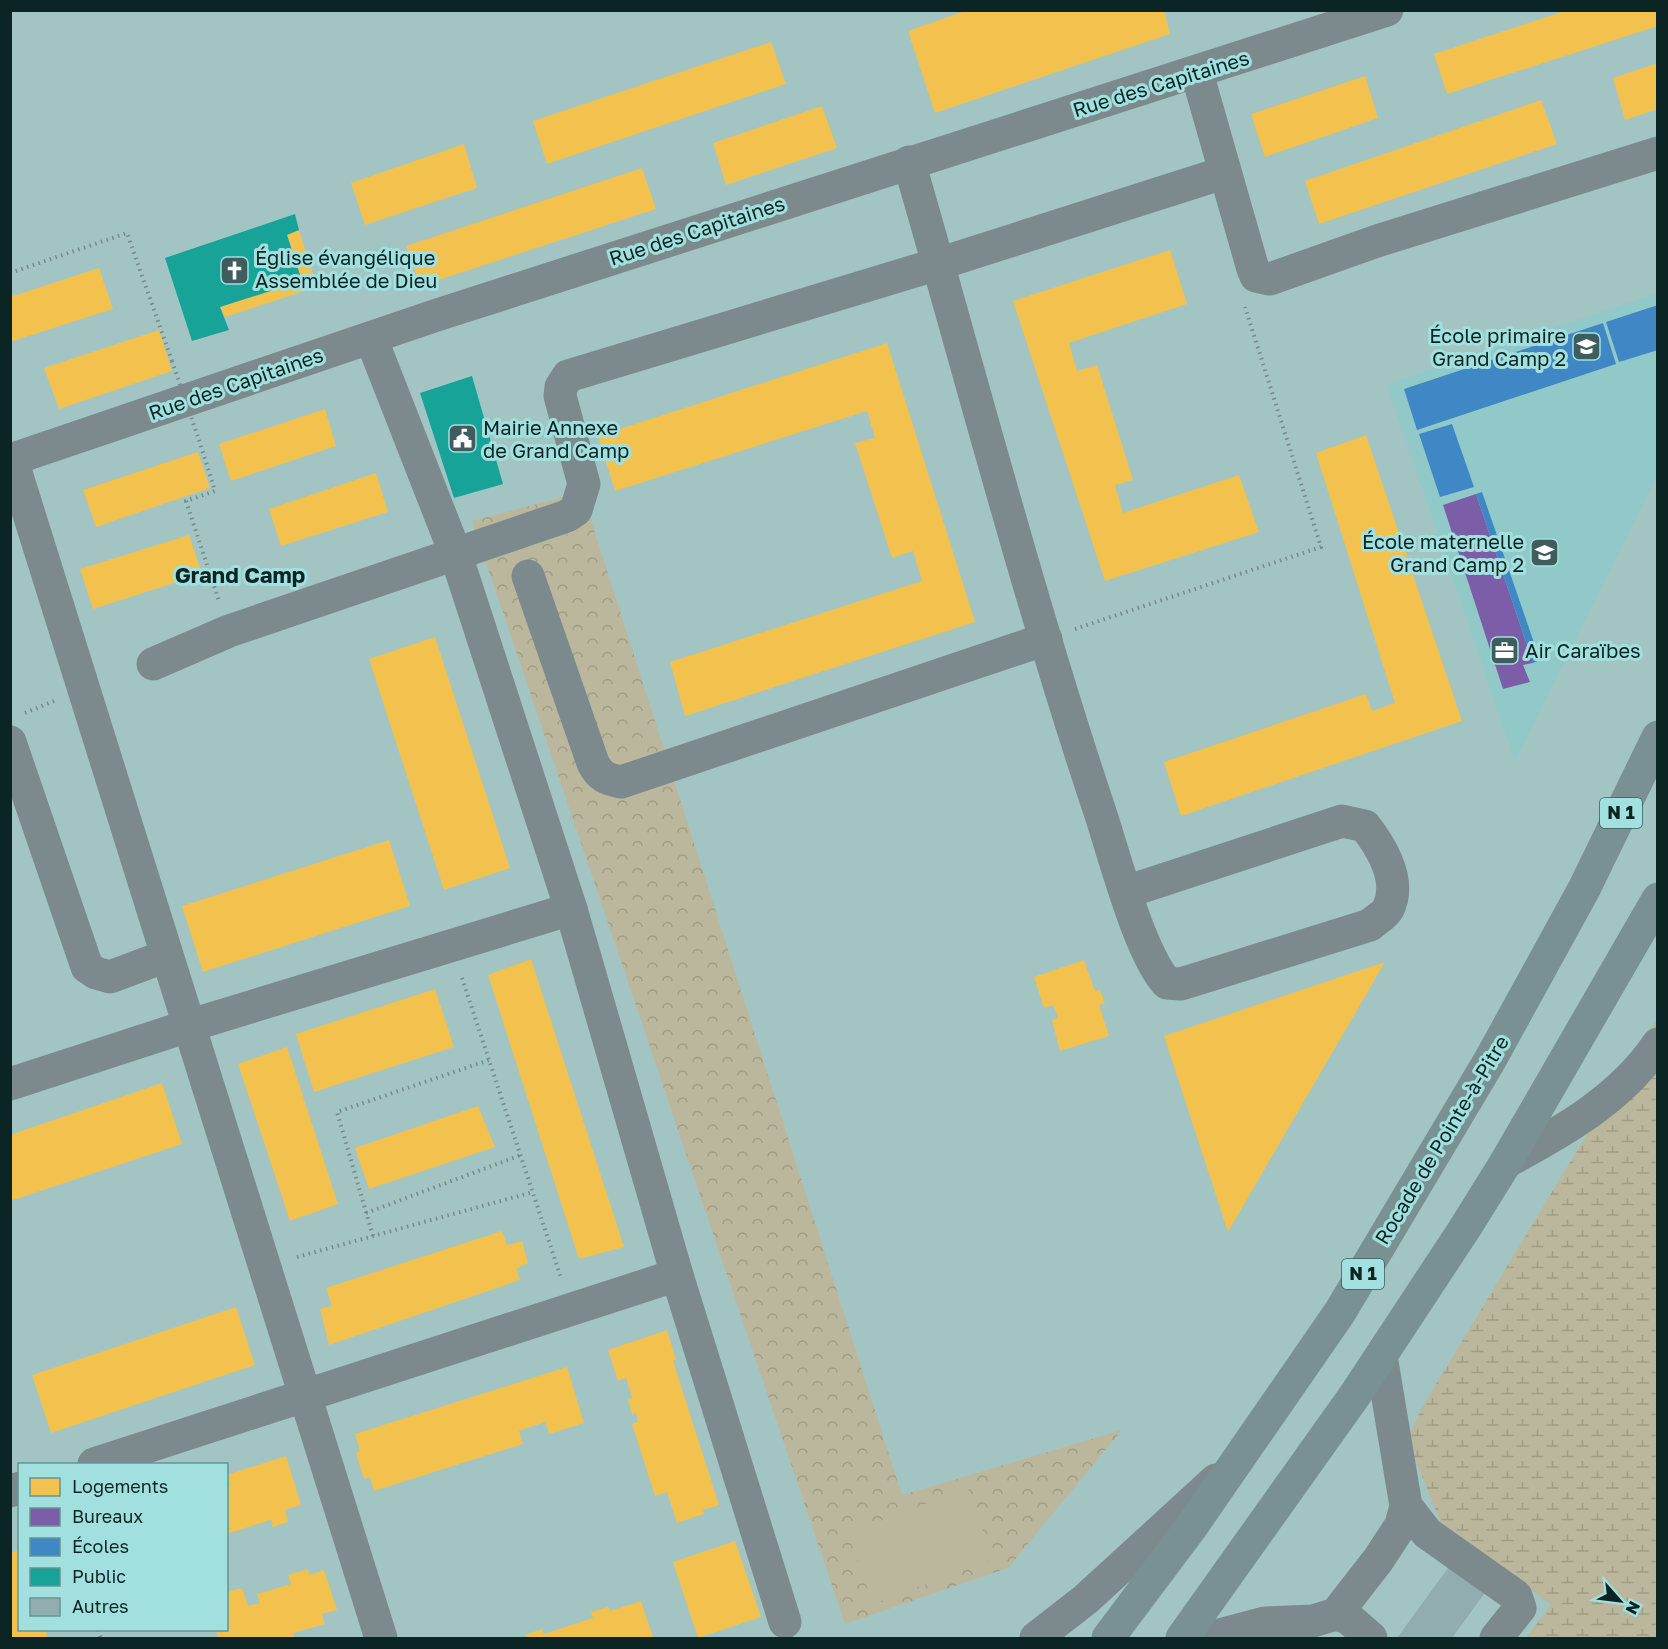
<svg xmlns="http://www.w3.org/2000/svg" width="1668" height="1649" font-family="'Golos Text',sans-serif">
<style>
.built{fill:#91c9c8}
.wetland{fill:url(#wetland-marsh)}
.park{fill:url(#park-crowns)}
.pitch{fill:#bbb79c}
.homes{fill:#f2c14e}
.offices{fill:#7b5ea7}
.schools{fill:#3f88c5}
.public{fill:#17a398}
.building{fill:#92adb0}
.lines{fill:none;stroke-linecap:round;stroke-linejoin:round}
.path{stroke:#78898a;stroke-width:4;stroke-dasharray:1.5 4.5;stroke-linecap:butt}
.minor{stroke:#7d8a8d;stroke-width:33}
.highway{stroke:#7a9193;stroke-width:33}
.path-bridge{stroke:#78898a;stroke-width:4;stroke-dasharray:1.5 4.5;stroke-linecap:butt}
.labels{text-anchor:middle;stroke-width:6;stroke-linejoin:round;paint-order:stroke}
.shield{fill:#a1e0de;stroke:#385d5c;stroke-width:1.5}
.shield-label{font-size:18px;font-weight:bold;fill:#0b2525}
.street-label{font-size:20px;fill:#0b2525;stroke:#a1e0de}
.poi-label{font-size:20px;fill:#0b2525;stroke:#a1e0de;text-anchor:start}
.quarter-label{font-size:22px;font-weight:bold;fill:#0b2525;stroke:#a1e0de}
</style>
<defs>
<pattern id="wetland-marsh" width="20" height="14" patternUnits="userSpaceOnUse" patternTransform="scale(1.5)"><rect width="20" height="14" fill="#bbb79c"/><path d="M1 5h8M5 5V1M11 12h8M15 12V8" fill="none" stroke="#9f9d86"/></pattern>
<pattern id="park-crowns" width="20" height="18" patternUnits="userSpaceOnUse" patternTransform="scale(1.5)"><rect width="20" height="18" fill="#bbb79c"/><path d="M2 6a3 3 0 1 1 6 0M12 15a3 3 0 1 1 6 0" fill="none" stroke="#9f9d86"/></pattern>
</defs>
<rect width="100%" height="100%" fill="#a2c5c4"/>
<polygon class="built" points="1657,293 1657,476 1515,762 1387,384"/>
<polygon class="wetland" points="1657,1018 1657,1638 1526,1638 1551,1605 1440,1521 1407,1439 1421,1409"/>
<polygon class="park" points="582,492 902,1495 1122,1430 1008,1568 845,1624 472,521"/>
<polygon class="pitch" points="968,1488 993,1559 873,1604 848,1533"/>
<g class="homes">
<polygon points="968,10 1164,10 1170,34 935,113 908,31"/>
<polygon points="1568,10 1658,10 1658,26 1447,94 1434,54"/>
<polygon points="771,42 786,84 547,164 533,121"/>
<polygon points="1658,63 1658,109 1625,120 1613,78"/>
<polygon points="1365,76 1378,118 1265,157 1251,114"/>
<polygon points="1541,100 1557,144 1319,224 1305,181"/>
<polygon points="822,106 837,148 726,185 713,143"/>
<polygon points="464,144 477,188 365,225 351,183"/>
<polygon points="642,168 656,209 420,286 406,246"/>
<polygon points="299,230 317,287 225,317 220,307 302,281 287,235"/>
<polygon points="1170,250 1187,304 1069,343 1077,371 1097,365 1133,480 1115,485 1123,513 1239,475 1259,532 1105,581 1013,301"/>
<polygon points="99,268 113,309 10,342 10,297"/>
<polygon points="159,330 172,371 59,409 44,368"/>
<polygon points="887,343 975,622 685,716 670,662 922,581 913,551 892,558 855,443 875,438 867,411 615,491 598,436"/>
<polygon points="325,409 336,446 231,481 219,444"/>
<polygon points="1366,435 1462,721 1181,816 1164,762 1366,694 1372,711 1395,703 1316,453"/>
<polygon points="198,452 210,488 96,527 83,490"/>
<polygon points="376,473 388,512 281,546 269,509"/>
<polygon points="189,535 202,574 93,609 80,569"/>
<polygon points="435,637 510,868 444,890 369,659"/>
<polygon points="389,840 410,906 203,972 182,906"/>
<polygon points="531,959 624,1247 579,1259 488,975"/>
<polygon points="1084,960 1095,991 1100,990 1105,1003 1099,1005 1109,1036 1060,1051 1052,1020 1058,1018 1053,1005 1044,1008 1034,977"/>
<polygon points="1385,962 1228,1232 1164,1036"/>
<polygon points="435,989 454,1047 314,1092 296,1034"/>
<polygon points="287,1047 338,1204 290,1221 238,1064"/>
<polygon points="162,1083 182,1144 10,1201 10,1135"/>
<polygon points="478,1106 495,1147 369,1189 355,1148"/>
<polygon points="502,1231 507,1245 522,1241 528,1263 516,1269 520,1280 329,1345 320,1309 332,1306 326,1288"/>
<polygon points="236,1307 255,1365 51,1433 32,1375"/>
<polygon points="667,1330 676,1360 673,1361 719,1505 703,1510 704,1514 677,1523 667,1492 655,1496 632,1424 638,1422 636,1413 632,1414 628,1399 632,1398 626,1378 618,1381 608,1350"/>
<polygon points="567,1367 584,1423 549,1434 545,1422 519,1431 523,1444 374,1491 370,1477 364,1479 356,1453 360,1451 355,1434"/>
<polygon points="286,1456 301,1505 285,1510 288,1522 273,1527 271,1520 226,1534 226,1487 230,1486 226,1475"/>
<polygon points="735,1541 761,1617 698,1638 673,1562"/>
<polygon points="20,1550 20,1630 45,1630 48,1638 10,1638 10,1553"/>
<polygon points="308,1569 310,1575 324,1570 337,1610 322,1614 325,1624 293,1633 295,1638 218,1638 216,1630 226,1630 226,1592 242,1588 248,1606 260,1603 257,1594 291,1584 288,1575"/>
<polygon points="641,1601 653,1638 526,1638 525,1635 542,1629 544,1634 593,1618 591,1612 608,1607 610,1611"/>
</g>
<polygon class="offices" points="1476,494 1533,663 1523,665 1530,682 1503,689 1443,505"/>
<g class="schools">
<polygon points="1658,305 1658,350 1619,362 1606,322"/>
<polygon points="1603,323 1616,364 1417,430 1404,389"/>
<polygon points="1452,424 1474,487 1440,497 1419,434"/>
<polygon points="1482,492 1540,660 1533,663 1476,494"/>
</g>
<g class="public">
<polygon points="295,214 299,230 287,235 302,281 220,307 229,330 192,341 165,258"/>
<polygon points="472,376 503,484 454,498 420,393"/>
</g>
<polygon class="building" points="1451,1564 1487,1590 1452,1638 1397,1638"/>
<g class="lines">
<g class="path">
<polyline points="10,273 127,233 172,361"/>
<polyline points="199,440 215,491 186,501 219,601"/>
<polyline points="1075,629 1321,547 1245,307"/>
<polyline points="25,713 54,701"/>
<polyline points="462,978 561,1278"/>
<polyline points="366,1213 521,1155"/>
<polyline points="373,1236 337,1112 489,1060"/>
<polyline points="297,1257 533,1192"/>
<polyline points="98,1630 101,1638"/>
</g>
<g class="minor">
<polyline points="1197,73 1253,269 1256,276 1270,279 1377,241 1658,153"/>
<path d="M909,162C972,380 1029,600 1101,815C1115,858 1140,954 1167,983L1181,984L1370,925C1375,920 1385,915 1388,909C1402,881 1382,848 1365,826L1342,821L1126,892"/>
<polyline points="371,338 456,555 571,909 677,1275 785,1622"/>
<polyline points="10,460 437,315 1387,10"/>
<polyline points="12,460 381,1638"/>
<path d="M528,576L593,763C600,777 607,779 621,782L1046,639"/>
<polyline points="153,664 229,631 567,516 576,510 584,484 560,396 561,387 568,376 938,264 1223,173"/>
<polyline points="10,742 87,967 96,973 110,977 166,956"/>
<polyline points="10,1084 188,1026 571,909"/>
<path d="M1506,1162C1562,1132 1621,1099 1658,1044"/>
<polyline points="94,1464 677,1275"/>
<polyline points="10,1491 20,1488"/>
<polyline points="1406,1506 1427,1533 1516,1596 1520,1608 1496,1638"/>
<polyline points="1336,1614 1348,1618 1371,1638"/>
<polyline points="1036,1638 1086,1599 1216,1480"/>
<polyline points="1208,1638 1265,1623 1313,1621 1336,1614 1378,1560 1401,1525 1406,1506 1381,1356"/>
</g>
<g class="highway">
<polyline points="1108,1638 1192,1526 1340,1312 1490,1060 1584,889 1658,737"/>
<polyline points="1182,1638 1355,1395 1465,1228 1506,1162 1658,899"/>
</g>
<polyline class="path-bridge" points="172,361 199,440"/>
</g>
<defs>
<symbol id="church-square" viewBox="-11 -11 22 22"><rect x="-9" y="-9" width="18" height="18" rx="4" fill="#405d5d" stroke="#a1e0de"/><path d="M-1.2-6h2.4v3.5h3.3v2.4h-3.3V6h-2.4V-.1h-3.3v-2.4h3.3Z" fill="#fff"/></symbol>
<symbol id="school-square" viewBox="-11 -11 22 22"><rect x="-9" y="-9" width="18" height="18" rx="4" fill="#405d5d" stroke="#a1e0de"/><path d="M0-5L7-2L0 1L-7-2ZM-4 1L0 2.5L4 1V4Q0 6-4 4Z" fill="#fff"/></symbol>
<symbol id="civic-square" viewBox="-11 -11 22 22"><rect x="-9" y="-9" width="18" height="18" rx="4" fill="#405d5d" stroke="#a1e0de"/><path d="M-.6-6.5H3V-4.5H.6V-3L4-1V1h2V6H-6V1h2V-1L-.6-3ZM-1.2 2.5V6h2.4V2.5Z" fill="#fff"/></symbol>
<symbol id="office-square" viewBox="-11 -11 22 22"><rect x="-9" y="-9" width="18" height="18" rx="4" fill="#405d5d" stroke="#a1e0de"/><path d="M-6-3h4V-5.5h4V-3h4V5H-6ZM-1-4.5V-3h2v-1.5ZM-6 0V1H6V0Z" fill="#fff"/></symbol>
</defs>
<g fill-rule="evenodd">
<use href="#church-square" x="218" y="254" width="33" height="33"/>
<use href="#school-square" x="1570" y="330" width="33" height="33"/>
<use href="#civic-square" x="446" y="422" width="33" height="33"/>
<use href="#school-square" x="1528" y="536" width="33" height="33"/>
<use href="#office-square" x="1488" y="634" width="33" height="33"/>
</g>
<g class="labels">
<g class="shield">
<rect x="1600" y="798" width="42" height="30" rx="4.5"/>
<rect x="1342" y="1259" width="42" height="30" rx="4.5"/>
</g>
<g class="shield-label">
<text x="1621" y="819">N 1</text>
<text x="1363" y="1280">N 1</text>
</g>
<g class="street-label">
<text transform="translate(1161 84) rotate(-17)" y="7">Rue des Capitaines</text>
<text transform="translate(697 231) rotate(-18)" y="7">Rue des Capitaines</text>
<text transform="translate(236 384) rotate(-19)" y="7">Rue des Capitaines</text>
<text transform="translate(1442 1140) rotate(-59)" y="7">Rocade de Pointe-à-Pitre</text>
</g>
<g class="poi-label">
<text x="255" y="265">Église évangélique<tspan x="255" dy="23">Assemblée de Dieu</tspan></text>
<text x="1566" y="343" text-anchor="end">École primaire<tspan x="1566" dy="23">Grand Camp 2</tspan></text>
<text x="483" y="435">Mairie Annexe<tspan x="483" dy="23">de Grand Camp</tspan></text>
<text x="1524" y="549" text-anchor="end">École maternelle<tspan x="1524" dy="23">Grand Camp 2</tspan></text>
<text x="1525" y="658">Air Caraïbes</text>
</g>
<g class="quarter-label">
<text x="240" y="583">Grand Camp</text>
</g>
</g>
<rect width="1668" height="1649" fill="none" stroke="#0b2525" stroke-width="24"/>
<rect x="18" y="1463" width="210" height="168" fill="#a1e0de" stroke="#659594" stroke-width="1.5"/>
<rect x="30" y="1478" width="30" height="18" fill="#f2c14e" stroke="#659594" stroke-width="1.5"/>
<text x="72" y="1493" font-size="18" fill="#0b2525">Logements</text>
<rect x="30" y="1508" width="30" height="18" fill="#7b5ea7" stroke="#659594" stroke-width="1.5"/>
<text x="72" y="1523" font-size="18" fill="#0b2525">Bureaux</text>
<rect x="30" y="1538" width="30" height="18" fill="#3f88c5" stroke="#659594" stroke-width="1.5"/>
<text x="72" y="1553" font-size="18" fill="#0b2525">Écoles</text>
<rect x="30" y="1568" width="30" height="18" fill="#17a398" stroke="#659594" stroke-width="1.5"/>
<text x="72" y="1583" font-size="18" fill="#0b2525">Public</text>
<rect x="30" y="1598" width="30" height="18" fill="#92adb0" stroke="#659594" stroke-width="1.5"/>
<text x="72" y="1613" font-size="18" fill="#0b2525">Autres</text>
<g transform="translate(1620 1601) rotate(118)" stroke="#a1e0de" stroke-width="4.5" paint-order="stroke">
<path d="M0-4.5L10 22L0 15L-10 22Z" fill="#0b2525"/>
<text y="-9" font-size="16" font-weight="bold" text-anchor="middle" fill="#0b2525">N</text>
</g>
</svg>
